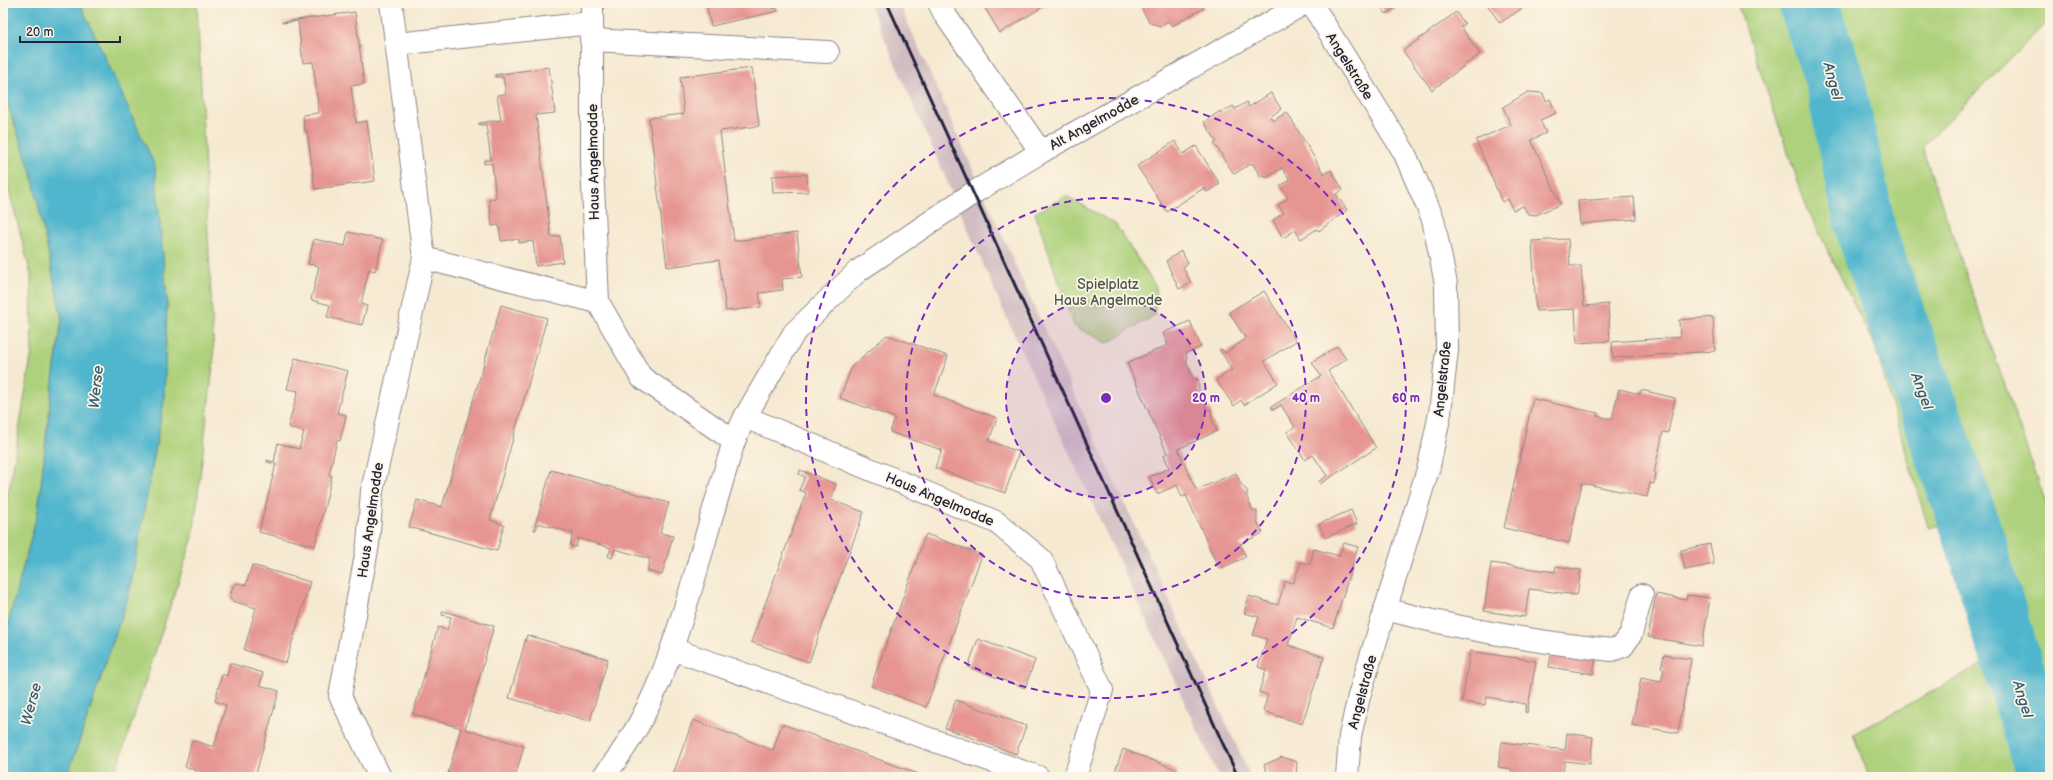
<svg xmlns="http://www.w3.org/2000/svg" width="2053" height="780" font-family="'Balsamiq Sans',sans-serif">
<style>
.industrial{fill:#d2bec2}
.green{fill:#add17b;stroke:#687a5b}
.water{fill:#4fb6cd;stroke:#386c84}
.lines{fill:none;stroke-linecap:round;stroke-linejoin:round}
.river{stroke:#4fb6cd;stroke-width:60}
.building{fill:#e69592}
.minor-casing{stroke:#8c8686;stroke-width:24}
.minor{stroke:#fff;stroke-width:22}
.rail{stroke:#22223b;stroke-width:3}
.ring{fill:none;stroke:#7b2cbf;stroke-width:2;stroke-dasharray:7 5}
.labels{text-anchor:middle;stroke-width:3.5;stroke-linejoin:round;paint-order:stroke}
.street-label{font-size:14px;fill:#22223b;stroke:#fcf5e5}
.park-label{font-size:14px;fill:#4c574e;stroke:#fcf5e5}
.water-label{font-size:15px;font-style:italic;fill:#345d75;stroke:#fcf5e5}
.centre{fill:#7b2cbf;stroke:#fcf5e5;stroke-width:2}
.ring-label{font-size:12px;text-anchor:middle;font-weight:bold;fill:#7b2cbf;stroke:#fcf5e5;stroke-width:3.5;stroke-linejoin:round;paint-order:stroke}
</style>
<rect width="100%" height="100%" fill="#fcf5e5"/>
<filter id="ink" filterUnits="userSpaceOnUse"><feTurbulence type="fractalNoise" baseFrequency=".025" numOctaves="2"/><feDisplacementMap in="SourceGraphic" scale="8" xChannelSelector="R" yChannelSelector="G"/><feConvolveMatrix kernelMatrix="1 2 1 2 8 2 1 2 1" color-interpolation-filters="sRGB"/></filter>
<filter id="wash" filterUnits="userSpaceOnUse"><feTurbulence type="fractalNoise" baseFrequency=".012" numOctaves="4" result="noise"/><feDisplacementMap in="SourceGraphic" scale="16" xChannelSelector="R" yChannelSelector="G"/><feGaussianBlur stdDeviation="0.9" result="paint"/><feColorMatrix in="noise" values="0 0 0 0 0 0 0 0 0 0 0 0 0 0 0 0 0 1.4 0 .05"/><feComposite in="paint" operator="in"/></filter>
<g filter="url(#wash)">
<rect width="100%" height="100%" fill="#f6e9d1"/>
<polygon class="industrial" points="869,3 899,3 1035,309 1251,777 1219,777 1008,321"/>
<g class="green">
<polygon points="80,3 197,3 214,357 193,537 114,777 67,777 129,594 164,401 167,301 154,166"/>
<polygon points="1737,3 2050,3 2050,19 1922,147 2050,515 2050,777 1869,777 1853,734 1969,672 1997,652 2008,649 1969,522 1928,527 1875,347 1807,208"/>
<polygon points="3,91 32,174 62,319 51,394 38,512 3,642 3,512 11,480 32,351 31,275 3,167"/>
<polygon points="1066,196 1115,224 1156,287 1155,315 1107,343 1074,326 1035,213"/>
</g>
<polygon class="water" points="3,3 80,3 155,166 167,301 164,401 129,594 67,777 3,777 3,642 38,512 51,394 62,319 32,174 3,91"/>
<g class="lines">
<polyline class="river" points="1808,3 1835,81 1867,235 1969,522 2047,777"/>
</g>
<g id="blocks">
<g class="building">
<polygon points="706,3 772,3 774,9 777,8 778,11 711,26"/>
<polygon points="982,3 1049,3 1000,33"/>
<polygon points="1138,3 1202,3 1204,8 1172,26 1168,21 1161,26 1150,23"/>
<polygon points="1379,3 1403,3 1386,14"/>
<polygon points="1486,3 1517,3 1521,9 1500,23"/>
<polygon points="355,12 364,84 351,86 356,123 367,121 375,181 315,189 307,130 305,131 303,115 319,113 313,62 303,63 298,21 282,23 282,22"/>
<polygon points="1456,12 1465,24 1461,27 1480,54 1432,90 1403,51"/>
<polygon points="549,67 555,113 536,115 551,237 560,236 563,262 536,266 533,241 519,243 519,239 501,241 499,225 492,226 489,200 496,198 492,163 484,164 484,161 491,160 486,124 479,125 479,123 501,120 497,95 506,94 503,77 495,77 495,75"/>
<polygon points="752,68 759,126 720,131 734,241 797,233 802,277 782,279 783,290 759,293 761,307 726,311 719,260 667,267 649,118 684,114 680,77"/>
<polygon points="1528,92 1543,93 1546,101 1550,99 1556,113 1540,120 1546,133 1531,140 1561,204 1536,215 1528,214 1523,206 1513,210 1508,199 1502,202 1476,140 1511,125 1503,107"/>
<polygon points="1271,93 1281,109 1270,117 1273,121 1287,112 1324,174 1331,170 1343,190 1336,194 1347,210 1319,231 1317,229 1301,239 1295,230 1283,238 1273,220 1284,213 1278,205 1288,198 1280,186 1290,180 1282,168 1266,178 1265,175 1261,177 1252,163 1234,174 1214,143 1217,142 1204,122 1220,111 1221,113 1233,106 1235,109 1247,102 1249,107"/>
<polygon points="1175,141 1183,154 1196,146 1220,184 1207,192 1204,188 1167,212 1137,166"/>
<polygon points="807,174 808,192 773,193 772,176"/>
<polygon points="1634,197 1636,219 1580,224 1578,201"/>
<polygon points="348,232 383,240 375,271 369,269 361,304 367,306 362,325 327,317 330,305 311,300 319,266 308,264 314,239 345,246"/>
<polygon points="1568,239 1570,266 1581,266 1584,306 1608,304 1610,341 1577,343 1575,309 1536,311 1532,241"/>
<polygon points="1181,251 1188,263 1183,267 1191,283 1179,289 1166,261"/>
<polygon points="1264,291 1296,341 1264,361 1278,383 1244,405 1241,400 1234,406 1216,380 1232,370 1220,350 1222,349 1225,353 1246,339 1229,312"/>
<polygon points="501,305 547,318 490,520 504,525 497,551 409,527 417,500 442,507"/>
<polygon points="1713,317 1715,351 1613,358 1612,342 1680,337 1679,320"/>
<polygon points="1190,321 1201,347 1186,353 1187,363 1194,380 1198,379 1199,390 1207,409 1211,409 1212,420 1217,431 1178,449 1196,490 1236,473 1241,484 1248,492 1246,495 1253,511 1257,511 1257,522 1263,533 1240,544 1246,557 1219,569 1186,495 1182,497 1177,485 1157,494 1149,477 1169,468 1164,455 1167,453 1127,363 1168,345 1163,333"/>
<polygon points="887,335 948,356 934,395 997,418 989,441 1019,452 1005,493 935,468 942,450 890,432 895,418 840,398 852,366"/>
<polygon points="1337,346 1346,359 1328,371 1376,448 1320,484 1318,482 1327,476 1313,455 1305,460 1287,432 1295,427 1281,405 1273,410 1271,407 1321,376 1312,362"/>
<polygon points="295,358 348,371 337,413 346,415 340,441 337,440 329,475 332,476 315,546 259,532 276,464 267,462 267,460 274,462 278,443 299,449 304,432 288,427 298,391 287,389"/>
<polygon points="1619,389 1640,394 1641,390 1675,398 1668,433 1663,432 1654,473 1656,473 1654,484 1650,483 1647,497 1582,483 1569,543 1504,528 1533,399 1598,413 1597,416 1612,419"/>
<polygon points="551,470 669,503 660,533 673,536 662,575 647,571 650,559 615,549 612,558 608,556 611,548 578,538 576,547 570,546 573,533 538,523 536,530 534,530"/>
<polygon points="800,470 836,484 831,500 864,512 809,662 751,642 806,493 799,490 805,477 799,474"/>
<polygon points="1351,510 1357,524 1325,538 1319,524"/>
<polygon points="926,534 982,555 926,707 871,686"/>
<polygon points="1344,543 1358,547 1333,628 1297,617 1288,645 1324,657 1302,724 1263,711 1268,695 1259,692 1266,670 1258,667 1267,639 1253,635 1259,617 1244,613 1249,596 1278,605 1285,581 1293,583 1301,562 1310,564 1314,549 1339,556"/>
<polygon points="1710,544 1714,564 1685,570 1681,550"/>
<polygon points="1491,563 1555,572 1556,566 1581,570 1577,595 1529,589 1525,617 1484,611"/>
<polygon points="252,565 310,582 286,663 244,650 256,608 232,601 230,597 233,586 238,583 246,585"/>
<polygon points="1656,594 1686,600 1687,595 1710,598 1702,646 1648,637"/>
<polygon points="443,611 494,626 465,729 524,746 515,777 447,777 461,728 413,714 438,627 447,630 451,617 442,615"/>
<polygon points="527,635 608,659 590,721 509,698"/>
<polygon points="978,639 1035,660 1025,688 968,667"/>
<polygon points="1552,650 1596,658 1593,674 1549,667"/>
<polygon points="1470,651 1536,661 1527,713 1525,712 1526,704 1487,697 1485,705 1462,702"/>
<polygon points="1664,655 1691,659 1678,733 1632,725 1641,678 1661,682 1664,669 1661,668"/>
<polygon points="230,663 263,673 260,685 279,691 255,777 193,777 196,770 185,767 192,740 214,747 226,705 215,701 222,674 227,676"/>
<polygon points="956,700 1026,726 1016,754 945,728"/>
<polygon points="693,720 773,750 782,724 927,777 672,777"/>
<polygon points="1567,733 1593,737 1590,764 1565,761 1562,777 1510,777 1512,769 1498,767 1502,742 1565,750"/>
<polygon points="1123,749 1178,770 1175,777 1113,777"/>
<polygon points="1282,757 1297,762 1296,777 1269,777 1264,765"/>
</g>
</g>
</g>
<g filter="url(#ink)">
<use href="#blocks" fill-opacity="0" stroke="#8c8686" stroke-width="1"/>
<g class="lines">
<defs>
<g id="minor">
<polyline points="592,3 592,163 598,302 641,377 734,441"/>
<polyline points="939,3 945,15 1041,152 1305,3"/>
<polyline points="1311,3 1404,152 1433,219 1446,284 1447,350 1440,413 1429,466 1359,696 1350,736 1347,777"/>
<polyline points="591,40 828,52"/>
<polyline points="397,44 591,23"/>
<polyline points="424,258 598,302"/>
<polyline points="745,417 996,522 1041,559 1102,690 1075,777"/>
<path d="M1385,609C1459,629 1536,642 1612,650L1623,646L1631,634L1642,595"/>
<polyline points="672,649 1038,777"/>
<polyline points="380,777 340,696 368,544 372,491 424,258 391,3"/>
<path d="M603,777C653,717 674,646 696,572C708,528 721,485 734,441L745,417L794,333L858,271L973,193L1041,152"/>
</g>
</defs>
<use href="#minor" class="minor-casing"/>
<use href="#minor" class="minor"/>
<polyline class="rail" points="887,3 1238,777"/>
</g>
</g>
<circle cx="1106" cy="398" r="100" fill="#7b2cbf" fill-opacity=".12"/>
<g class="ring">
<circle cx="1106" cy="398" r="100"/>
<circle cx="1106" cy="398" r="200"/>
<circle cx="1106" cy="398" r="300"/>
</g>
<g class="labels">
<g class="street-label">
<text transform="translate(1350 66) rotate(58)" y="5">Angelstraße</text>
<text transform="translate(1094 122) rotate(-29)" y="5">Alt Angelmodde</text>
<text transform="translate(593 162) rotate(-91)" y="5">Haus Angelmodde</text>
<text transform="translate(1442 379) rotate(-84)" y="5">Angelstraße</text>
<text transform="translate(940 499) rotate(23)" y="5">Haus Angelmodde</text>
<text transform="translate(370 520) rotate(-82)" y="5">Haus Angelmodde</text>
<text transform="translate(1362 692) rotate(-75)" y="5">Angelstraße</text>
</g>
<g class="park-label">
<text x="1108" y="289">Spielplatz<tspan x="1108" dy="16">Haus Angelmode</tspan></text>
</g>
<g class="water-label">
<text transform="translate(1833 81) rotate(75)" y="5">Angel</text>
<text transform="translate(96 387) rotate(-84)" y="5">Werse</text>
<text transform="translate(1922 391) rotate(70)" y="5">Angel</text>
<text transform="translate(2023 699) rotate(73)" y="5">Angel</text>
<text transform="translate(31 704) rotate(-75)" y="5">Werse</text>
</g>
</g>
<circle cx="1106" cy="398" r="6" class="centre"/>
<g class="ring-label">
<text x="1206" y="402">20 m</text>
<text x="1306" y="402">40 m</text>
<text x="1406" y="402">60 m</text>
</g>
<rect width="2053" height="780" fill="none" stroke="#fcf5e5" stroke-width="16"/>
<path d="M20 36v6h100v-6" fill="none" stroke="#22223b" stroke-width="2"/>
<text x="26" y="36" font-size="12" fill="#22223b" stroke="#fcf5e5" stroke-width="3" paint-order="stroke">20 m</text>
</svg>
